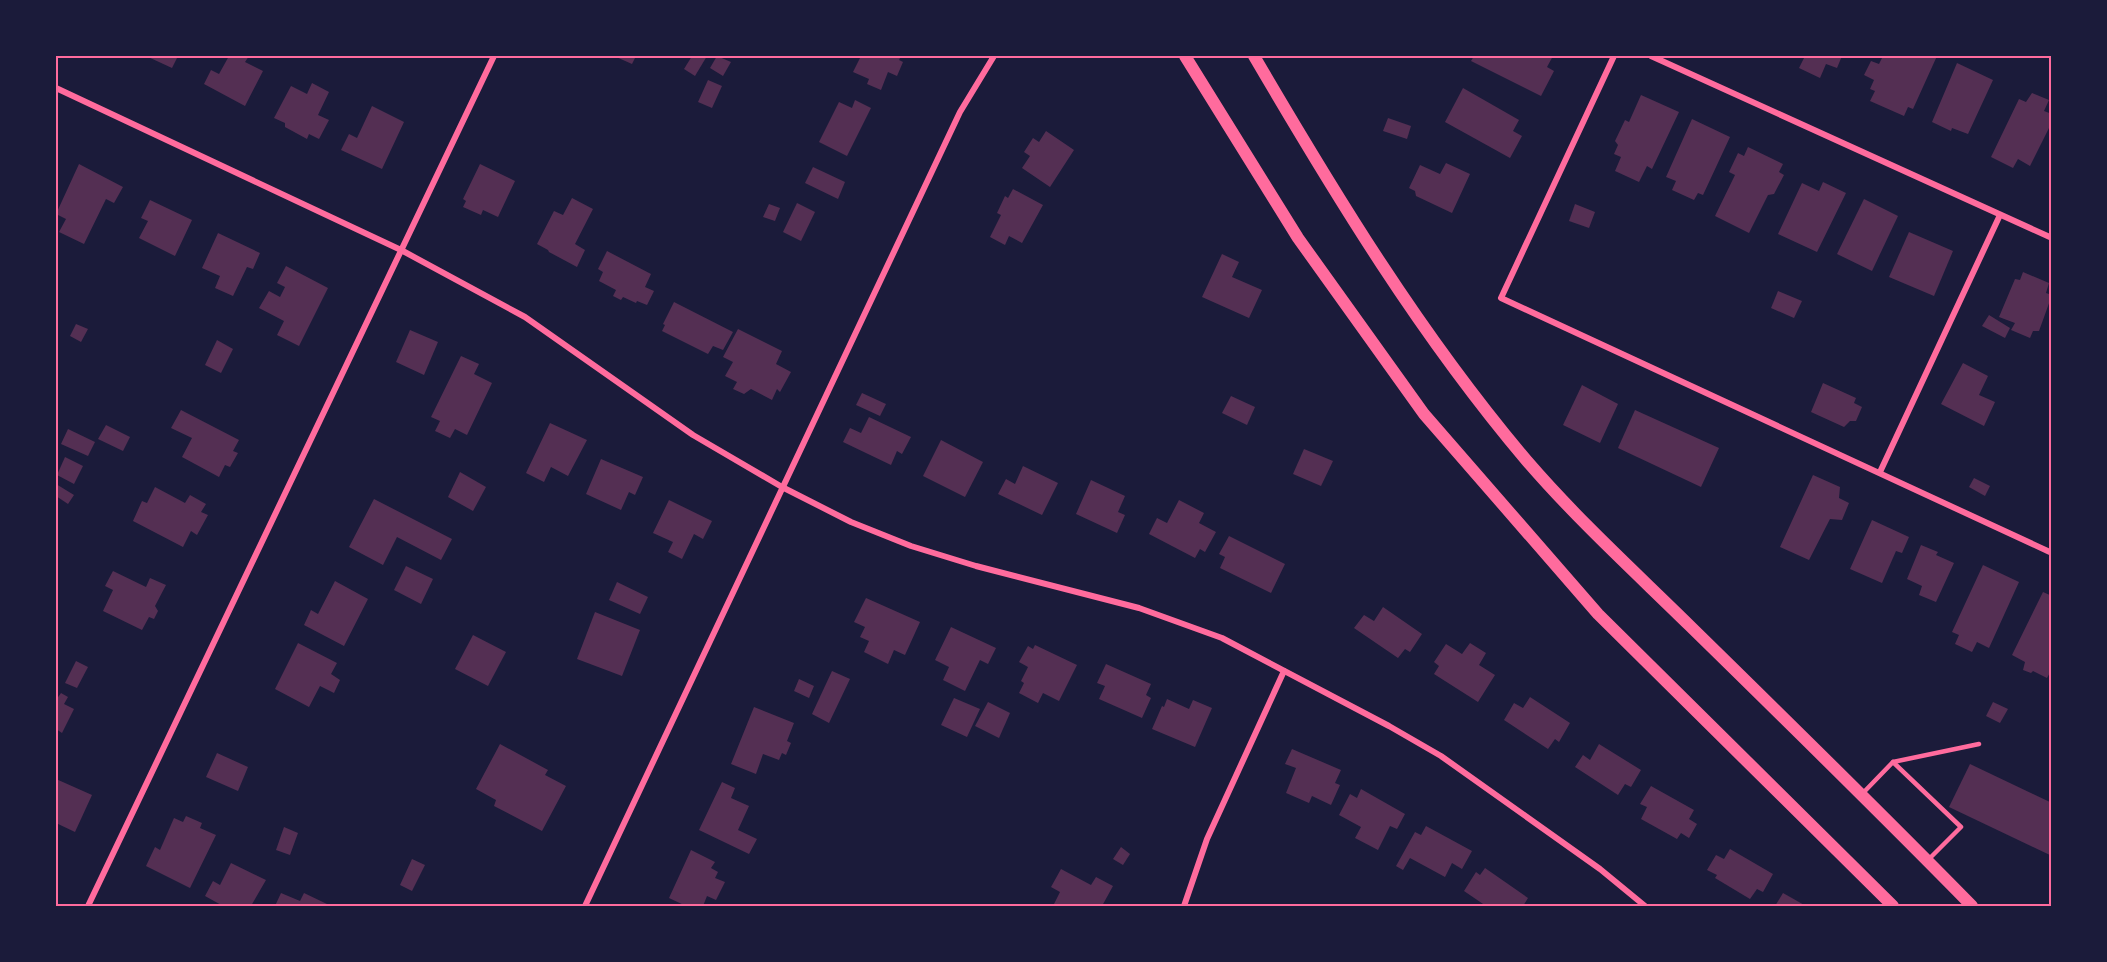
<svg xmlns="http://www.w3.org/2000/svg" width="2107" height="962" font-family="'Titillium Web',sans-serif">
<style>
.building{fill:#542f53}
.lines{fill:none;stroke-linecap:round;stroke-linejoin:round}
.service{stroke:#ff6b9d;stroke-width:4.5}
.minor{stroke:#ff6b9d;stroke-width:6}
.secondary{stroke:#ff6b9d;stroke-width:12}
.neatline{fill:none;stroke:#ff6b9d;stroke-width:2}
</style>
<rect width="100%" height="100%" fill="#1b1b3a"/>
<g class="building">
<polygon points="146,56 178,56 172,68"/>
<polygon points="229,56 249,56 245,62 263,71 245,106 204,84 211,70 219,74"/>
<polygon points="614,56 636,56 632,64"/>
<polygon points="692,56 707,56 695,76 684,69"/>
<polygon points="717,56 731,62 723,76 710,68"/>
<polygon points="861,56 901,56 899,60 903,62 897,76 888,72 881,90 867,84 869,79 853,72"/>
<polygon points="1474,56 1553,56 1547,67 1554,71 1541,96 1471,61"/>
<polygon points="1805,56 1842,56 1837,68 1826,64 1820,78 1799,68"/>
<polygon points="1883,56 1937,56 1913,109 1908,107 1904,116 1870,101 1875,91 1870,89 1874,80 1864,75 1871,61 1879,64"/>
<polygon points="1957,63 1993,80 1968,134 1952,128 1951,131 1932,122"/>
<polygon points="708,80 722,86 712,108 698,102"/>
<polygon points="312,83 329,92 318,115 329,120 319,139 309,134 307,139 285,127 285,123 274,118 291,86 307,94"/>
<polygon points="1463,88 1519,120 1513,131 1522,136 1510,158 1445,122"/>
<polygon points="2032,93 2049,100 2044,111 2052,114 2052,122 2030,166 2018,159 2013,168 1991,157 2019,99 2026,102"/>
<polygon points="1641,95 1679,112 1652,169 1647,166 1639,182 1615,171 1621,157 1614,154 1618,145 1615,141 1625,120 1629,122"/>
<polygon points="855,100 871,108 847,156 819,142 839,102 852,108"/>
<polygon points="372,106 404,122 382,169 341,150 349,134 357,138"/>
<polygon points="1388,118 1411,126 1407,139 1383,131"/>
<polygon points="1692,119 1730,137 1703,195 1698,193 1694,200 1672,190 1676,181 1666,177"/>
<polygon points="1046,131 1074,150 1050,187 1022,168 1030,156 1024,152 1033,138 1039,142"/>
<polygon points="1748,147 1783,164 1779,172 1784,175 1774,194 1768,195 1749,233 1715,216 1735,175 1729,172 1738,153 1744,156"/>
<polygon points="1446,163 1470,174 1452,213 1416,196 1415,191 1409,188 1420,165 1440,174"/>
<polygon points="79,164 123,187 114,203 106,199 84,244 59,232 66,219 56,214"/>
<polygon points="480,164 515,181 498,217 483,210 481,215 463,207 466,201 463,199"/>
<polygon points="813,167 845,182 838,199 805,183"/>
<polygon points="1823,182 1846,193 1817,252 1778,234 1802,183 1819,191"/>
<polygon points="1013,189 1043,205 1022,243 1009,236 1005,245 990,237 1001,215 997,213 1005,196 1008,198"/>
<polygon points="572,198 593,209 575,244 585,250 577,267 549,252 548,250 537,244 554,211 563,215"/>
<polygon points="1864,199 1898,216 1872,271 1837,254"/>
<polygon points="150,200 192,220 175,256 139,238 148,221 141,218"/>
<polygon points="797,203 815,212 801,241 783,232"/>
<polygon points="769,204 780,208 775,221 763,217"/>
<polygon points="1575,204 1595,212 1589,228 1569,221"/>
<polygon points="1909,232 1953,251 1934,296 1889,277"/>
<polygon points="218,233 260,253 253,269 247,267 233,296 215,288 220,276 202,268"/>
<polygon points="607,251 651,274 645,287 654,291 647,305 637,301 636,303 623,297 621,300 613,296 616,290 599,281 603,272 598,269"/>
<polygon points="1222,254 1239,262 1232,277 1262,290 1249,318 1202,297"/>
<polygon points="286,266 328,288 299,346 277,335 284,321 259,308 269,291 280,297 285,287 277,283"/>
<polygon points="2023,272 2049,283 2046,293 2052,295 2039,331 2033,331 2030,338 2011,330 2015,323 1999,317 2015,279 2020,280"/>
<polygon points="1778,291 1802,301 1794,318 1771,308"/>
<polygon points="674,302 733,332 723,350 713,346 708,354 662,331 665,325 663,324"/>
<polygon points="1989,315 2010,328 2005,338 1982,326"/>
<polygon points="76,324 88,329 81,342 70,336"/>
<polygon points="738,329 782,351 776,364 791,372 780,392 777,389 772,400 751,389 744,394 733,389 737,382 725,376 733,362 723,357"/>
<polygon points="410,330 438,342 424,375 396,362"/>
<polygon points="217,340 233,349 221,373 205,365"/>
<polygon points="461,356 479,364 474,374 492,383 467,435 455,429 450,438 435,431 440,421 431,417"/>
<polygon points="1963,363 1988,376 1979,395 1995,402 1984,426 1941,404"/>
<polygon points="1823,383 1856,398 1854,403 1862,407 1856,421 1850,421 1844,427 1811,412"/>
<polygon points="1582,385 1618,404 1600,443 1563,425"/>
<polygon points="862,393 886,404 880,416 856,405"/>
<polygon points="1231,396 1255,407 1247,425 1222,413"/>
<polygon points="181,410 239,440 233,451 238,453 230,467 225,465 219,477 182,457 192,438 171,428"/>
<polygon points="1635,410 1719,448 1701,487 1618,448"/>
<polygon points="869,417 911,437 902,454 897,451 891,465 843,442 850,428 861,433"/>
<polygon points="550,423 587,440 568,476 551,467 544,482 526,473"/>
<polygon points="106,425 130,437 123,451 98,439"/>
<polygon points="68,429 95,442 88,456 61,444"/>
<polygon points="941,440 983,462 965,497 923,476"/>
<polygon points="1304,449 1333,461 1321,486 1293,474"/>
<polygon points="65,457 83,466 74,484 57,475"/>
<polygon points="601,459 643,477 635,495 629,492 621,510 586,494"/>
<polygon points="1023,466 1058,483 1042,515 998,494 1006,479 1015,484"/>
<polygon points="460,472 486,487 473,511 448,497"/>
<polygon points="1813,475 1840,487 1839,498 1849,503 1842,520 1830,519 1809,560 1780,547"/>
<polygon points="1974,478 1990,486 1985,496 1969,487"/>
<polygon points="1091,480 1125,496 1118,512 1125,515 1117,533 1076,514"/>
<polygon points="56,484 74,495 68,504 56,496"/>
<polygon points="155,487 185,503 190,495 206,504 201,512 208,515 197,535 191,531 183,547 133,521 142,501 147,503"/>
<polygon points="374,499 452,539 441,560 397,537 383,565 349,547"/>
<polygon points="669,500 712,521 703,539 694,534 682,559 668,552 673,542 653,533"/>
<polygon points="1179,500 1204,513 1199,523 1216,532 1205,552 1200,549 1195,558 1149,534 1157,518 1167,523"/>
<polygon points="1872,520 1909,537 1902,553 1896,551 1882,583 1850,569"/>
<polygon points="1229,536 1285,564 1271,593 1220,568 1225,557 1219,554"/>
<polygon points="1921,545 1938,552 1936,555 1954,563 1936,602 1919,595 1922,586 1907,579"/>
<polygon points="1983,565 2019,582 1989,648 1977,642 1972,652 1955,644 1959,635 1952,632"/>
<polygon points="406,566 433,579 421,604 394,590"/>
<polygon points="113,571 146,587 150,578 166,585 155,606 158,611 154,619 149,617 142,630 103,611 113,590 105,586"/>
<polygon points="335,581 368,599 344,646 304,625 311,610 318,614"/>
<polygon points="617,582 648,597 640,614 609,600"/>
<polygon points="2043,592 2052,596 2052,669 2047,678 2033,671 2031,673 2023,670 2025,662 2012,655"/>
<polygon points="866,598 920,622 905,655 894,650 888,664 864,652 869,641 860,637 865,627 854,622"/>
<polygon points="1383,607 1422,634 1410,652 1405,649 1398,658 1354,628 1364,615 1374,621"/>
<polygon points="595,612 640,630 622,676 577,659"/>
<polygon points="951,627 996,648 988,664 980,660 965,691 943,680 949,667 935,660"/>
<polygon points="473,635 506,652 488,686 455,669"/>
<polygon points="298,643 337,663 331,674 340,680 334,693 320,686 309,707 275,689"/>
<polygon points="1470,643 1486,653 1479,665 1495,675 1478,702 1434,674 1439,666 1434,662 1446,644 1462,654"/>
<polygon points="1035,645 1077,665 1059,701 1043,693 1038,703 1019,693 1024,683 1021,681 1028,667 1019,662 1028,646 1033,649"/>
<polygon points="76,661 88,667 77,688 65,683"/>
<polygon points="1106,664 1151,684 1146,695 1151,698 1142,718 1099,699 1105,686 1097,683"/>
<polygon points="832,671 850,679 829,723 812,714"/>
<polygon points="799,679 814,686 809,698 794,691"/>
<polygon points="61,693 68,697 64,704 74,709 62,733 56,729 56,700"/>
<polygon points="1530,697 1570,723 1559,742 1555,739 1548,749 1504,720 1514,703 1523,708"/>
<polygon points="954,698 980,709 967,737 941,725"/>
<polygon points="1167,699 1189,709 1193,700 1212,708 1195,747 1152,729 1162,706 1164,707"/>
<polygon points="988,702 1010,713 999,738 975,726"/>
<polygon points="1993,702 2008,709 2000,723 1986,716"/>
<polygon points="754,707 794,723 787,741 791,743 786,755 782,753 779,760 763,754 756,774 731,764"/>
<polygon points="500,744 548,770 545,775 566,786 542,831 494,806 496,800 476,789"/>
<polygon points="1599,744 1641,770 1631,787 1625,784 1618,795 1575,767 1583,755 1590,760"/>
<polygon points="1292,749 1341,770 1335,783 1340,785 1331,805 1312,796 1309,803 1286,793 1296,768 1285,764"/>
<polygon points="217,753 248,767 238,791 206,777"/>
<polygon points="1970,764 2052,803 2052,856 1949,807"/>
<polygon points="56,779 92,795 75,832 56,823"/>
<polygon points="722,782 735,788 731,798 749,806 738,830 757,839 749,854 699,830"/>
<polygon points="1651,786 1694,810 1689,819 1697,824 1689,838 1681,833 1677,839 1641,819 1647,807 1640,804"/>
<polygon points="1361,789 1405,814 1397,829 1390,826 1378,850 1355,838 1361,827 1339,815 1350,794 1357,798"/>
<polygon points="186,816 202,823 200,828 216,835 190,888 146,866 155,847 160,850 174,818 183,822"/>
<polygon points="1426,826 1472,851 1462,869 1452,863 1445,877 1410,858 1403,870 1396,866 1415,832 1421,835"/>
<polygon points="284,827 298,833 290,855 276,850"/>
<polygon points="1121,847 1130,854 1123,865 1113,859"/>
<polygon points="1730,849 1773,874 1763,892 1757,889 1750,899 1715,878 1717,875 1707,870 1716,855 1724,859"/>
<polygon points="691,850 715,862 711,868 718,872 715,878 725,882 716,900 707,896 703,906 686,906 669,898"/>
<polygon points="412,859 425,865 412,891 400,885"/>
<polygon points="231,863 266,880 251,906 223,906 205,896 213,881 220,885"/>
<polygon points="1485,868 1528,898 1523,906 1486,906 1464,891 1476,872 1480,875"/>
<polygon points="1061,869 1091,885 1096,877 1113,886 1102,906 1053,906 1060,892 1051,887"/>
<polygon points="281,893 300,901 304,893 327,904 325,906 275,906"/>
<polygon points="1783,893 1806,906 1775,906"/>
</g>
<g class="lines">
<g class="service">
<polyline points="1893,762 1961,827 1928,860"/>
<polyline points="1862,794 1893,762 1979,744"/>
</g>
<g class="minor">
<polyline points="1614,56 1501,298 2052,553"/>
<polyline points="1651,56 2052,238"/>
<polyline points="56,88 401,250 525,317 693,435 782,487 851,522 911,546 976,566 1139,608 1222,638 1389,726 1441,756 1600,869 1645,906"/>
<polyline points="1880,472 2000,215"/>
<polyline points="88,906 494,56"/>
<polyline points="585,906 960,112 994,56"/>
<polyline points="1184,906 1207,839 1284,671"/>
</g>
<g class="secondary">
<polyline points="1185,56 1298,238 1424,414 1598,614 1893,906"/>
<path d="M1254,56C1336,196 1421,336 1527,461C1577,519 1634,571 1689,625C1784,718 1879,811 1972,906"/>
</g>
</g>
<rect width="2107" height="962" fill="none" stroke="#1b1b3a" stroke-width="114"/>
<rect x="57" y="57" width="1993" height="848" class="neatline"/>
</svg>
